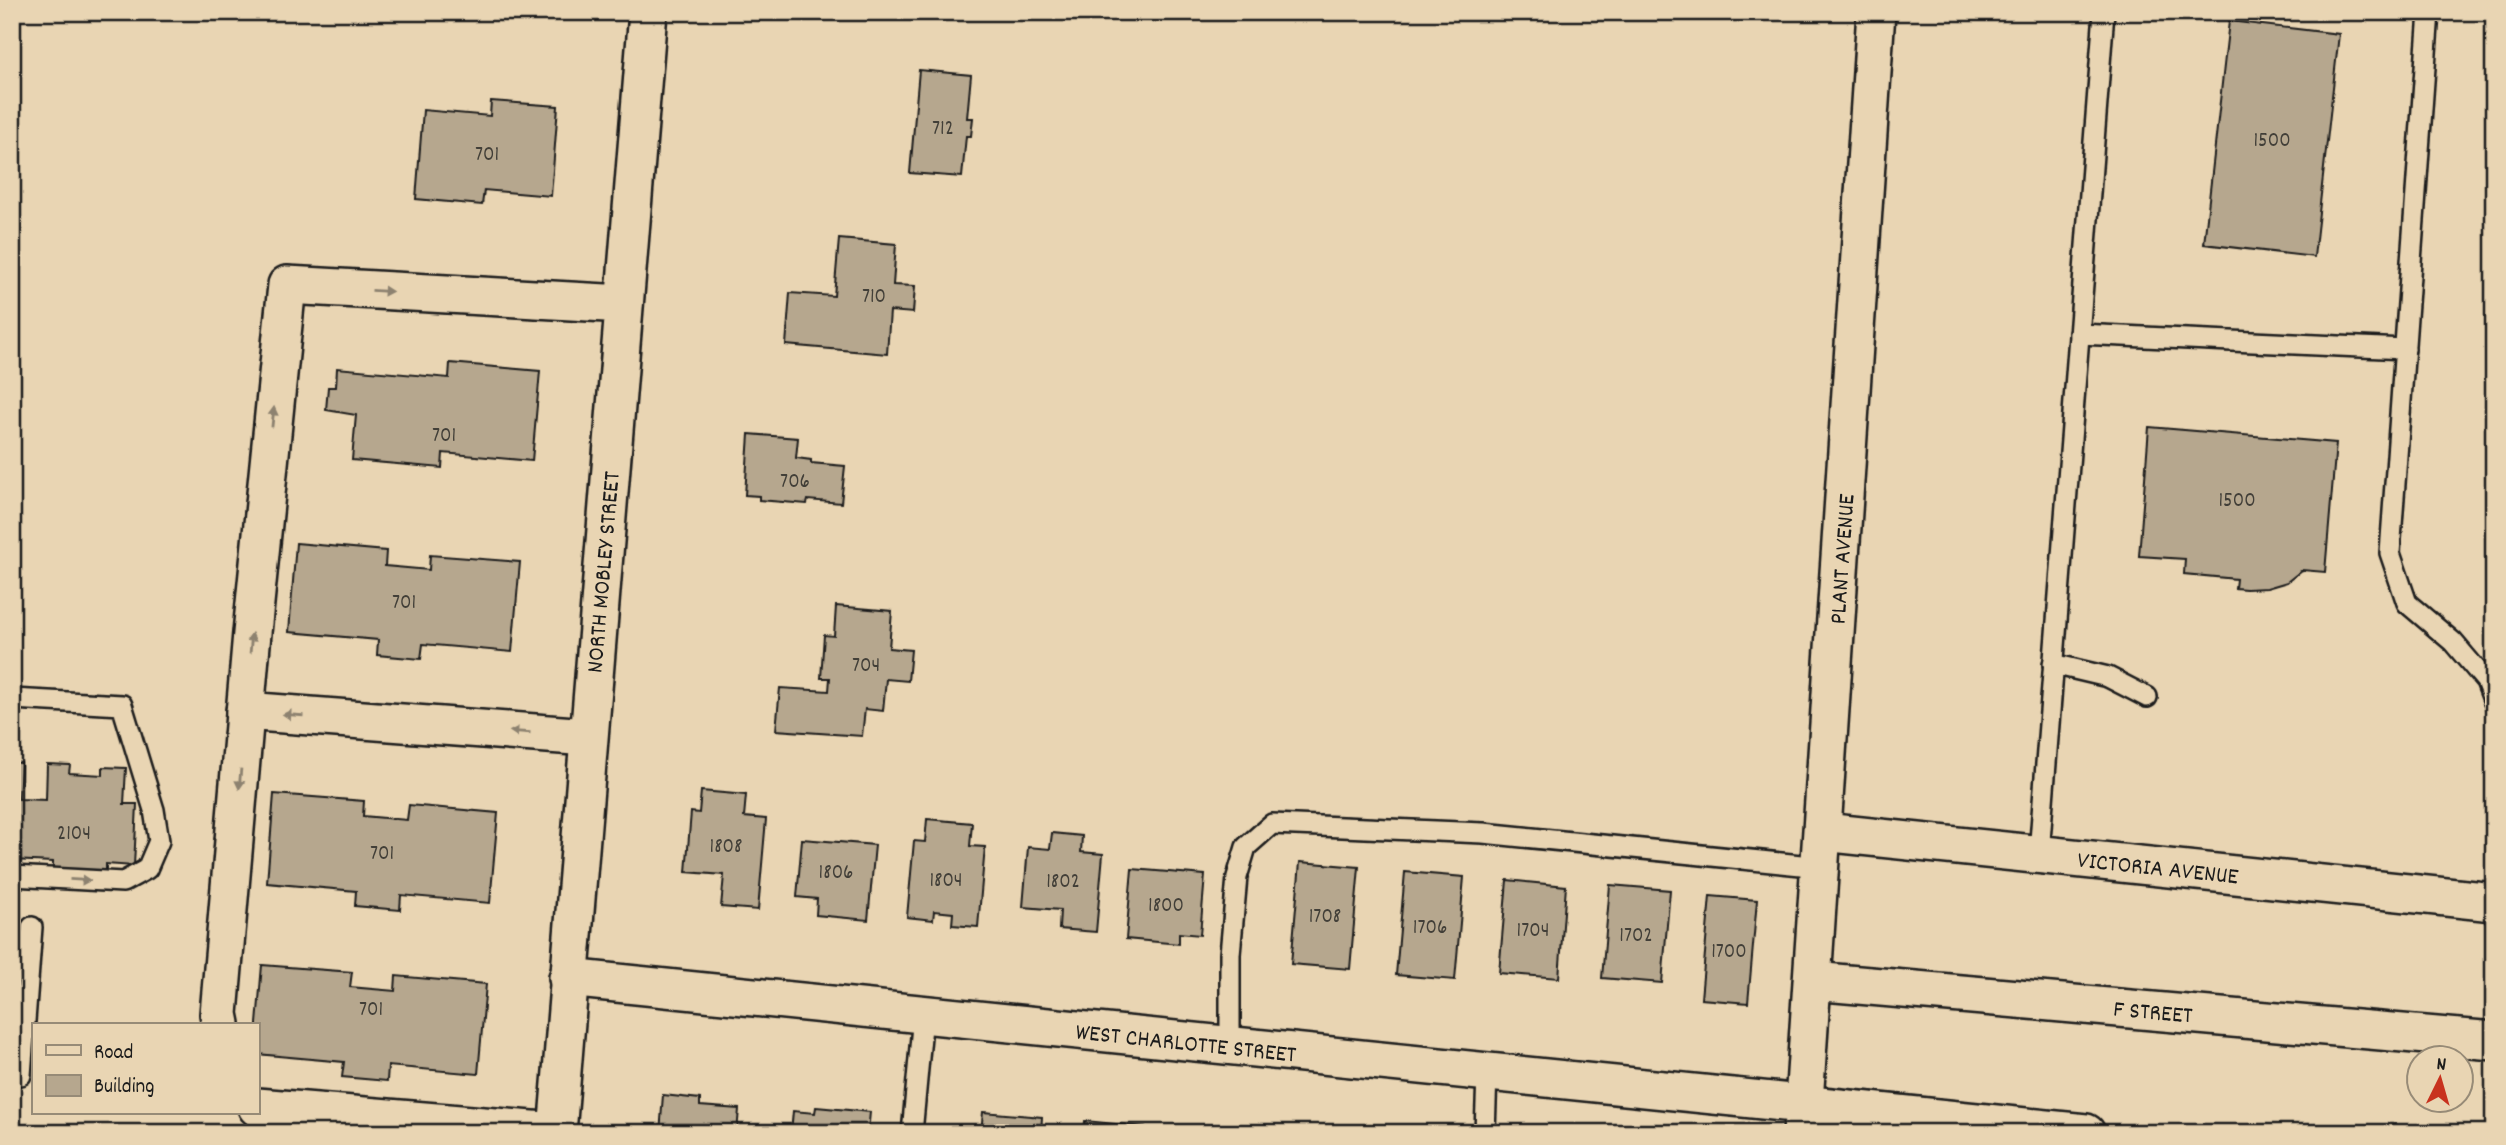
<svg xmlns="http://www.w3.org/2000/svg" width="2506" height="1145" font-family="Dekko,sans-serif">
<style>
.building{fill:#b6a78e;stroke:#1c1c1c;stroke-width:2}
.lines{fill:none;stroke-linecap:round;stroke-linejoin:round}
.service-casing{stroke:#1c1c1c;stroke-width:24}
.minor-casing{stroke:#1c1c1c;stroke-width:42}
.service{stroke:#e9d5b3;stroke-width:19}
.minor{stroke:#e9d5b3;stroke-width:37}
.oneway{fill:#8d826f}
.labels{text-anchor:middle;stroke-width:6;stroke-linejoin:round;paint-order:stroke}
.number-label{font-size:21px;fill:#423f38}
.street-label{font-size:24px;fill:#1c1c1c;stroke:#e9d5b3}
</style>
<rect width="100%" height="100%" fill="#e9d5b3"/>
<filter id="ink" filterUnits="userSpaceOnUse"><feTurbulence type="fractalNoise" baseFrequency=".0143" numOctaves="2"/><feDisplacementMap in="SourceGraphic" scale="14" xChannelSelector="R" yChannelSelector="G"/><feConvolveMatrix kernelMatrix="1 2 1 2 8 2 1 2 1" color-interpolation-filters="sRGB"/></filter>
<g filter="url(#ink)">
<g class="building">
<polygon points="2229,21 2339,34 2314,257 2204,244"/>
<polygon points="919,70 971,75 967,118 973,118 971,136 966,136 962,177 910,173"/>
<polygon points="491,101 558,106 551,196 484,190 482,205 416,199 423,110 490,116"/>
<polygon points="839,239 896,244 893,285 915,286 913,313 890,311 887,354 786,345 790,293 834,296"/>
<polygon points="450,363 540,371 532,461 443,453 442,468 352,460 356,415 326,410 328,387 336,387 337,368 449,378"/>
<polygon points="2149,427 2336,443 2325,572 2302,570 2287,582 2267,588 2246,589 2235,588 2236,579 2184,574 2185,559 2139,556"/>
<polygon points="749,434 798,438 796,458 811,460 811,463 845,466 841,503 808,500 807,504 759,500 759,496 745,495"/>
<polygon points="296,543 386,551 385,566 429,570 430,555 520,562 512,652 423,644 421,659 377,655 378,640 289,632"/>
<polygon points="836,606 892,611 889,648 911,650 908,681 886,679 883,711 865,709 862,736 776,730 780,688 829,691 830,678 821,678 824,635 834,636"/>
<polygon points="12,762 21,763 19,799 46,800 47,764 70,765 69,773 103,775 103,767 126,768 124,804 137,804 134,866 106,864 106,876 53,873 53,862 12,860"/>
<polygon points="701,791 746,795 744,817 766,819 758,910 721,907 724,875 686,872 691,812 699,813"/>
<polygon points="274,794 364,801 363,816 407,820 409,805 498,813 490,903 401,895 400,910 355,906 356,891 267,883"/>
<polygon points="927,819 972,823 970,846 985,847 978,927 952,925 953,913 934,911 933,920 907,917 914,841 925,842"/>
<polygon points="1052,833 1082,836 1081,852 1103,854 1096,932 1059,929 1060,910 1023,907 1028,847 1050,849"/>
<polygon points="802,839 875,845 868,920 816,915 817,899 797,897"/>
<polygon points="1300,862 1359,867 1350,969 1291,964"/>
<polygon points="1132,869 1205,875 1200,935 1179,933 1179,944 1126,939"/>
<polygon points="1405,872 1464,877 1455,980 1396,975"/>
<polygon points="1507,880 1566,886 1559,978 1499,973"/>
<polygon points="1610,885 1670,890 1662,983 1602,978"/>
<polygon points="1710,896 1757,900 1748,1003 1701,999"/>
<polygon points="262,965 352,972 350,987 395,991 396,976 486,984 478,1074 388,1066 387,1081 342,1077 344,1062 257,1054 257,1024"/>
<polygon points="663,1095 700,1099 700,1106 739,1109 737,1133 660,1133"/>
<polygon points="816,1107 870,1112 868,1133 791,1133 793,1111 815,1113"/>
<polygon points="983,1112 1042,1117 1041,1133 981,1133"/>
<polygon points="1085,1121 1145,1127 1144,1133 1084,1133"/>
<polygon points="1185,1127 1241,1132 1241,1133 1185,1133"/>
</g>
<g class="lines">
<defs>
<g id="service">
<polyline points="2429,12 2390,553 2407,603 2453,642 2486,681 2494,702"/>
<polyline points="2079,334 2405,349"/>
<polyline points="2053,664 2108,677 2147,697"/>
<polyline points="12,699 122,705 154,810 159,841 147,869 123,882 12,876"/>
<polyline points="2039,854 2104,12"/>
<polyline points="1230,1047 1230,954 1237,877 1246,847 1272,824 1483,833 1821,867"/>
<polyline points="12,1074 21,1075 32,927"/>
<polyline points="912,1133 923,1015"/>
<polyline points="1485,1133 1487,1073"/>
</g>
<g id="minor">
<polyline points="245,711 588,737"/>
<polyline points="1823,832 2494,902"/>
<polyline points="568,978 2086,1133"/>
<polyline points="1813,981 2494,1041"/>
<polyline points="221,1024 219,1014 252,633 287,285 624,304"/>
<polyline points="257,1107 557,1132"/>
<polyline points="557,1133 648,12"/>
<polyline points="1802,1133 1876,12"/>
</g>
</defs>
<use href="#service" class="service-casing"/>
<use href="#minor" class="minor-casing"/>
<use href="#service" class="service"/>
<use href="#minor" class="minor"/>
</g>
<defs><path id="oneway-solid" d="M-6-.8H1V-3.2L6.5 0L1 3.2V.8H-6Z" transform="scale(1.75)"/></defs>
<g class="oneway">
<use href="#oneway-solid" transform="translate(382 291) rotate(3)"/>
<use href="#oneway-solid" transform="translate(273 417) rotate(-84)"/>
<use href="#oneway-solid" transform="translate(251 643) rotate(-85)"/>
<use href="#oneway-solid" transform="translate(293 715) rotate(-176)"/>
<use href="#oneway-solid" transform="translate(520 732) rotate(-176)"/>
<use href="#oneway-solid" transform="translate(240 779) rotate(95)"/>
<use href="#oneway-solid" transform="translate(80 880) rotate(3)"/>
</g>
</g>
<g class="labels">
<g class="number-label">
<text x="943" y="134">712</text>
<text x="2272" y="146">1500</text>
<text x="487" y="160">701</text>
<text x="874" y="302">710</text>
<text x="444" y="441">701</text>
<text x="795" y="487">706</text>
<text x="2237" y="506">1500</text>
<text x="404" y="608">701</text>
<text x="866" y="671">704</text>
<text x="74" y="839">2104</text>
<text x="726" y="852">1808</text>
<text x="382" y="859">701</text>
<text x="836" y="878">1806</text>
<text x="946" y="886">1804</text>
<text x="1063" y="887">1802</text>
<text x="1166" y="911">1800</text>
<text x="1325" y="922">1708</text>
<text x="1430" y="933">1706</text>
<text x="1533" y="936">1704</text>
<text x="1636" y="941">1702</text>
<text x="1729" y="957">1700</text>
<text x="371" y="1015">701</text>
</g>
<g class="street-label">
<text transform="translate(1841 559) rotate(-86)" y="8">PLANT AVENUE</text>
<text transform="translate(602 572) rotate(-85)" y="8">NORTH MOBLEY STREET</text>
<text transform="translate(2158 867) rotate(6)" y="8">VICTORIA AVENUE</text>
<text transform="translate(2153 1011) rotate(5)" y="8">F STREET</text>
<text transform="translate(1186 1042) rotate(6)" y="8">WEST CHARLOTTE STREET</text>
</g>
</g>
<rect width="2506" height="1145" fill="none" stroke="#e9d5b3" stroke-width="42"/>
<rect x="21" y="21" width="2464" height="1103" fill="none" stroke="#1c1c1c" stroke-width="2.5" filter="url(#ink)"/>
<rect x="32" y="1023" width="228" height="91" fill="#e9d5b3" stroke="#978b77" stroke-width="2"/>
<rect x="46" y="1045" width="35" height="10" fill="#e9d5b3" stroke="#978b77" stroke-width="2"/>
<text x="94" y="1058" font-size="21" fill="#1c1c1c">Road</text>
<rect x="46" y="1075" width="35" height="21" fill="#b6a78e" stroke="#978b77" stroke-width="2"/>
<text x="94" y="1092" font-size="21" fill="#1c1c1c">Building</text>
<g transform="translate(2440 1079) rotate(5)"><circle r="33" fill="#e9d5b3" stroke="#978b77" stroke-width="2"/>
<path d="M0-5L12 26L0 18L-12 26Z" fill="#c8321e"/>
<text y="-10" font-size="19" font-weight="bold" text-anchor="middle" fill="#1c1c1c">N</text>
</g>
</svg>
